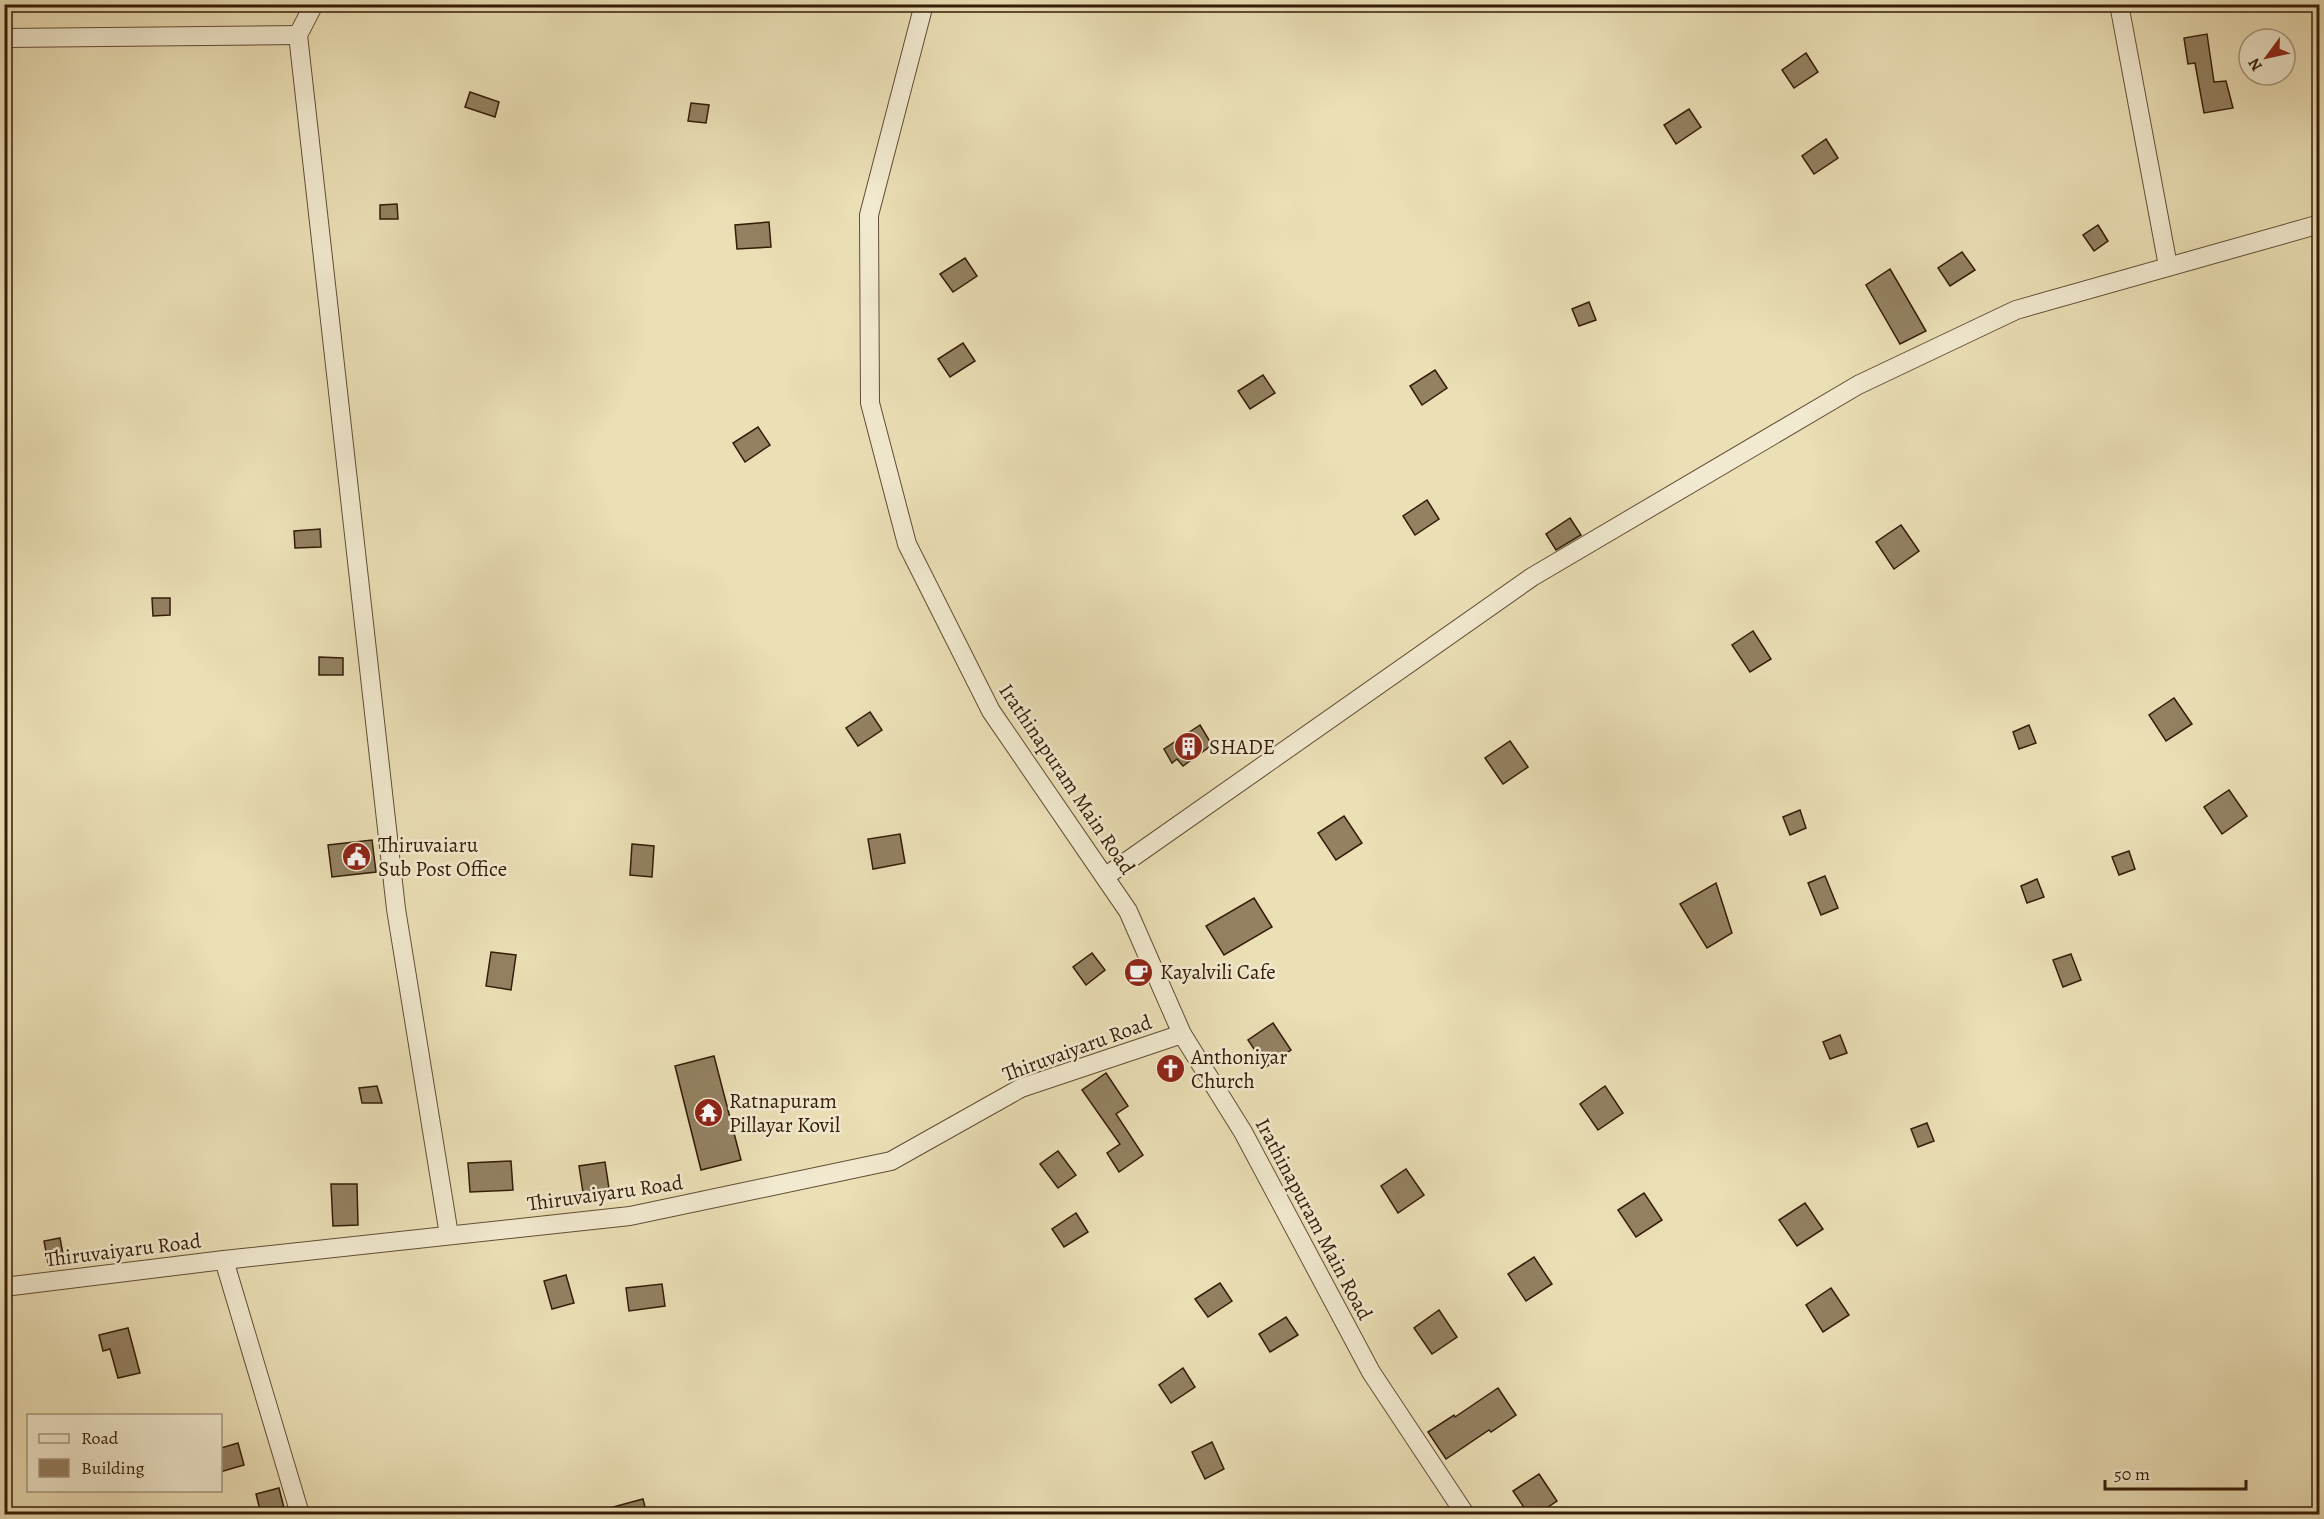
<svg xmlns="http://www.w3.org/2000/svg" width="2324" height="1519" font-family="Alegreya,serif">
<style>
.building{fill:#938162;stroke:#341c07;stroke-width:1.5}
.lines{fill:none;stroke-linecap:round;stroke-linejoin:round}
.minor-casing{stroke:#624d33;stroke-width:20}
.minor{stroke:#f2ead0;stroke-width:18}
.labels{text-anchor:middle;stroke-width:5;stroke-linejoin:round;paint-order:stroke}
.poi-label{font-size:21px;fill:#341c07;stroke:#f2ead0;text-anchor:start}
.street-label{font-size:21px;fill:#341c07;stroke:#f2ead0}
</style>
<rect width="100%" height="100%" fill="#ebdfb6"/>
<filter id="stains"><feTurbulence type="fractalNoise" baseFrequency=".00333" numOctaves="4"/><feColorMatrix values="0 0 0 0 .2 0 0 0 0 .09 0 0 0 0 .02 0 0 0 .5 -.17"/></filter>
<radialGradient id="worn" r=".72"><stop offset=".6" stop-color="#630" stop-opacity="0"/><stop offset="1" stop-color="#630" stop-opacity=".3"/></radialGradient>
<g class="building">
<polygon points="2207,34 2214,82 2226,81 2233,108 2204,113 2195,63 2188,64 2184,38"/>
<polygon points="1806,53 1818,72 1794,88 1782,70"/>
<polygon points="470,92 499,102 495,117 465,107"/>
<polygon points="691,103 709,105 706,123 688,121"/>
<polygon points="1689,109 1701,127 1676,144 1664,125"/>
<polygon points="1826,139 1838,158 1814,174 1802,156"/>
<polygon points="397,204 398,219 380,219 380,205"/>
<polygon points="769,222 771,247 737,249 735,225"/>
<polygon points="2098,225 2108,241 2094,251 2083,235"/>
<polygon points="1962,252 1975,270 1950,286 1938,268"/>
<polygon points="965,258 977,276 953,292 940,274"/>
<polygon points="1890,269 1926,331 1900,344 1866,285"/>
<polygon points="1589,302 1596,320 1579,326 1572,309"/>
<polygon points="963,343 975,361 950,377 938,359"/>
<polygon points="1435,370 1447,388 1422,405 1410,386"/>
<polygon points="1263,375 1275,393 1250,409 1238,391"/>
<polygon points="758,427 770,445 745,462 733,443"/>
<polygon points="1427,500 1439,519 1415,535 1403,516"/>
<polygon points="1570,518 1581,535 1556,550 1546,534"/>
<polygon points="1901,525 1919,551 1894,569 1876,542"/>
<polygon points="320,529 321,547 295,548 294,531"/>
<polygon points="152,598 170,598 170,615 153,616"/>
<polygon points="1753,631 1771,659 1750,672 1732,645"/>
<polygon points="319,657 343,658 343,675 319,675"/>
<polygon points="2174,698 2192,724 2166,741 2149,715"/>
<polygon points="870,712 882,730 858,746 846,728"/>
<polygon points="1200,725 1212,745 1183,766 1177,759 1172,763 1164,749"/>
<polygon points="2029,725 2036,743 2019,749 2013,732"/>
<polygon points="1510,741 1528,767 1503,784 1485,758"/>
<polygon points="2229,790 2247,816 2222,834 2204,807"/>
<polygon points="1800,810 1806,828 1790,835 1783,817"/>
<polygon points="1344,816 1362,843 1336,860 1318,833"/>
<polygon points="900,834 905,863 873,869 868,839"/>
<polygon points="372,840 376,872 332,877 328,845"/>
<polygon points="632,844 654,846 652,877 630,875"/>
<polygon points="2129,851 2135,869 2119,875 2112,857"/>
<polygon points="1825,876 1838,908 1821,915 1808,883"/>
<polygon points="2037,879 2044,897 2027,903 2021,886"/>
<polygon points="1716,883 1732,933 1707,948 1680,904"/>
<polygon points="1254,898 1272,927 1224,955 1206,926"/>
<polygon points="491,952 516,955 511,990 486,986"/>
<polygon points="1092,953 1105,970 1086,985 1073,967"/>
<polygon points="2071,954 2081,980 2063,987 2053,960"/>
<polygon points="1273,1023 1291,1050 1266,1067 1248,1040"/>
<polygon points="1840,1035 1847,1053 1830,1059 1823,1042"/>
<polygon points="714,1056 741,1160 701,1170 675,1066"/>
<polygon points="1106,1073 1128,1106 1116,1114 1143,1155 1119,1172 1107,1153 1120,1144 1082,1090"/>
<polygon points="377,1086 382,1103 362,1103 359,1088"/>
<polygon points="1605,1086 1623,1113 1598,1130 1580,1104"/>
<polygon points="1927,1123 1934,1141 1918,1147 1911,1129"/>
<polygon points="1058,1151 1076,1175 1058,1188 1040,1164"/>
<polygon points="511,1161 513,1190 470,1192 468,1163"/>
<polygon points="605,1162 610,1195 584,1199 579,1166"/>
<polygon points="1406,1169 1424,1195 1398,1213 1381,1186"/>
<polygon points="331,1184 357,1184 358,1225 333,1226"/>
<polygon points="1644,1193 1662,1220 1636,1237 1618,1210"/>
<polygon points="1805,1203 1823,1229 1797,1246 1779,1220"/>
<polygon points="1076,1213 1088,1232 1064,1247 1052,1229"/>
<polygon points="60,1238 64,1260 48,1263 44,1241"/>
<polygon points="1534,1257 1552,1284 1526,1301 1508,1274"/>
<polygon points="566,1275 574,1303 552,1309 544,1281"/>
<polygon points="1220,1283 1232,1301 1208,1317 1195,1299"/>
<polygon points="662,1284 665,1306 629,1311 626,1288"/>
<polygon points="1831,1288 1849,1315 1823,1332 1806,1305"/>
<polygon points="1439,1310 1457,1337 1432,1354 1414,1328"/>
<polygon points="1286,1317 1298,1335 1270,1352 1259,1334"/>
<polygon points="128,1328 140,1373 118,1378 110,1349 103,1351 99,1335"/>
<polygon points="1183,1368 1195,1387 1171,1403 1159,1385"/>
<polygon points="1498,1388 1516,1415 1491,1432 1489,1430 1446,1459 1428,1432 1454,1415 1455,1417"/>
<polygon points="1212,1442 1224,1469 1205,1479 1192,1452"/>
<polygon points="238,1443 244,1465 220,1472 221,1448"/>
<polygon points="1539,1474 1557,1501 1536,1515 1529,1515 1513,1491"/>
<polygon points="279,1488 284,1508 261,1514 256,1494"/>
<polygon points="643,1499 647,1515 603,1515 602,1510"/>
</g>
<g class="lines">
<defs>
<g id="minor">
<polyline points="314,4 298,35 396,909 449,1235"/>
<polyline points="924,4 869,215 870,403 907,544 991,711 1128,911 1182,1034 1243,1132 1371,1372 1465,1514"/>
<polyline points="2119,4 2168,266"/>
<polyline points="4,38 298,35"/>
<polyline points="1106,876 1532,577 1858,385 2016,310 2320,224"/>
<polyline points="224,1260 300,1514"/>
<polyline points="4,1287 224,1260 630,1216 891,1161 1021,1088 1182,1034"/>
</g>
</defs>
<use href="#minor" class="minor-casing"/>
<use href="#minor" class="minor"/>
</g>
<defs>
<symbol id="building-disc" viewBox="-11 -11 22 22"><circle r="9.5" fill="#8f2418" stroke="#f2ead0"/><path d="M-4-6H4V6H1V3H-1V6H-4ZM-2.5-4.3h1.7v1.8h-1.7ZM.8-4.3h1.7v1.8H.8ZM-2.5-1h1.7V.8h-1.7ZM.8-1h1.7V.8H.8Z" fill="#fff"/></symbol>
<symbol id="civic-disc" viewBox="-11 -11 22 22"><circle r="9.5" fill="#8f2418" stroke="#f2ead0"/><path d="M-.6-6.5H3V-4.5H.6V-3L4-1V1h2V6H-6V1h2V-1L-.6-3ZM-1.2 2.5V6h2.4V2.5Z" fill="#fff"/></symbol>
<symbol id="cafe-disc" viewBox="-11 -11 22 22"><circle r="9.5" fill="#8f2418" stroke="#f2ead0"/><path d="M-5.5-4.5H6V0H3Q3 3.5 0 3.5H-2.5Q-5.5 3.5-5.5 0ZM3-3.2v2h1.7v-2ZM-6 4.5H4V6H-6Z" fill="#fff"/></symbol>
<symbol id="church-disc" viewBox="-11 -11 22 22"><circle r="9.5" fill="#8f2418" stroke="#f2ead0"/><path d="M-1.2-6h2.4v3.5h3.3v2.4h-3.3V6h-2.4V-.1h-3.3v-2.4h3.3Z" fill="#fff"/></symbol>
<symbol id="temple-disc" viewBox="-11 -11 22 22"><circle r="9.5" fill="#8f2418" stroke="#f2ead0"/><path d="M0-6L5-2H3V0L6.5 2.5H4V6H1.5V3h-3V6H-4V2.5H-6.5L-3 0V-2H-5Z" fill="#fff"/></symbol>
</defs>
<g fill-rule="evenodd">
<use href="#building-disc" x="1172" y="730" width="33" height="33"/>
<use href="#civic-disc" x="340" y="840" width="33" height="33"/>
<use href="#cafe-disc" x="1122" y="956" width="33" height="33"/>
<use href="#church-disc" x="1154" y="1052" width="33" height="33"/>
<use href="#temple-disc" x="692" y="1096" width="33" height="33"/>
</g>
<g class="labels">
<g class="poi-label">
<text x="1209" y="754">SHADE</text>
<text x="378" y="852">Thiruvaiaru<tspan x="378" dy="24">Sub Post Office</tspan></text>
<text x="1160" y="979">Kayalvili Cafe</text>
<text x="1191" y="1064">Anthoniyar<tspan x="1191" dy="24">Church</tspan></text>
<text x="729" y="1108">Ratnapuram<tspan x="729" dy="24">Pillayar Kovil</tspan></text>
</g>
<g class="street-label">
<text transform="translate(1067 779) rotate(56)" y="7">Irathinapuram Main Road</text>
<text transform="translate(1077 1048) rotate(-20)" y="7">Thiruvaiyaru Road</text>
<text transform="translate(605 1193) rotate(-8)" y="7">Thiruvaiyaru Road</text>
<text transform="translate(1314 1219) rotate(62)" y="7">Irathinapuram Main Road</text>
<text transform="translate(123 1250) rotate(-7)" y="7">Thiruvaiyaru Road</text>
</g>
</g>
<rect width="2324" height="1519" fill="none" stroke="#ebdfb6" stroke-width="24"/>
<rect x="6" y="6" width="2312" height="1507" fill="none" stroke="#341c07" stroke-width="3"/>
<rect x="12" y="12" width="2300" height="1495" fill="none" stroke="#341c07" stroke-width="1.5"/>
<rect x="27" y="1414" width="195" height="78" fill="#f2ead0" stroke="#a69880" stroke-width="1.5"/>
<rect x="39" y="1434" width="30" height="9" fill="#f2ead0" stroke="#a69880" stroke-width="1.5"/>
<text x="81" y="1444" font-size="18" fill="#341c07">Road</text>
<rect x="39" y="1459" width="30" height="18" fill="#938162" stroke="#a69880" stroke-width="1.5"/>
<text x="81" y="1474" font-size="18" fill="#341c07">Building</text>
<g transform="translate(2267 57) rotate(237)"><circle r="28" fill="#f2ead0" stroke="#a69880" stroke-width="1.5"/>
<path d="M0-4.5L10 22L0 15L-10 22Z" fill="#8f2418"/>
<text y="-9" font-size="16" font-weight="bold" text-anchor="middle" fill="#341c07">N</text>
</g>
<path d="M2105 1480v9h141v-9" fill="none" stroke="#341c07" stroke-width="3"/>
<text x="2114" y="1480" font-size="18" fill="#341c07" stroke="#f2ead0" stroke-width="4.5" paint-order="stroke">50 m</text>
<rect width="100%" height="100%" filter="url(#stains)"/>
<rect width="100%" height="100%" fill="url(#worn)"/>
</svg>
